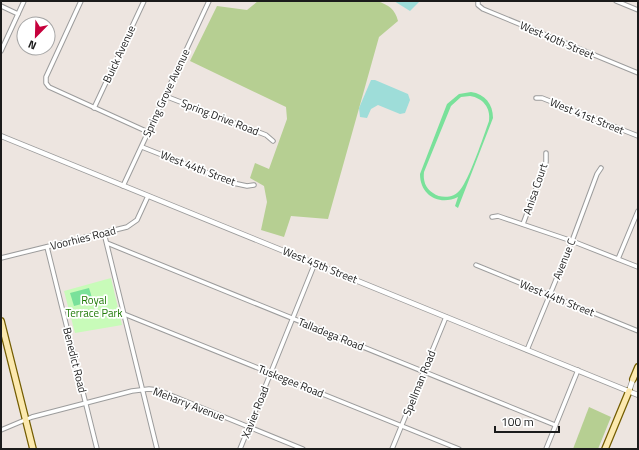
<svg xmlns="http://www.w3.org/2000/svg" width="639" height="450" font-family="'Titillium Web',sans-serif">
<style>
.forest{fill:#b6cf92}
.park{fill:#c8fbb9}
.pitch{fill:#79e19a;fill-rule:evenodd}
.water{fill:#9eddd9}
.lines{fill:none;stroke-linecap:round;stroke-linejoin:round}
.minor-casing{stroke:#9c9c9c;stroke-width:5.5}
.tertiary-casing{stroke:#9c9c9c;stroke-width:6}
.secondary-casing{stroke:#745d00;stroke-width:8}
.minor{stroke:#fff;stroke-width:3.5}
.tertiary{stroke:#fff;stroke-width:4.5}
.secondary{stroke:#fce9af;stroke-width:5.5}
.labels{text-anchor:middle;stroke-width:3.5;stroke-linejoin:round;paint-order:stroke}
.street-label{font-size:11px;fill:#1b1b1b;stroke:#fff}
.park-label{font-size:11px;fill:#207b07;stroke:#fff}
</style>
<rect width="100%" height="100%" fill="#ede5e0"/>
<g class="forest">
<path d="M258,1H377C389,5 395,9 398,21L379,37L328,219L291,216L284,237L261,230L267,202L264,186L250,178L255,163L269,169L287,119L286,107L190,61L217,6L247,10Z"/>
<polygon points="589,407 611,417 598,449 573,449"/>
</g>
<polygon class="park" points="111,278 122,325 75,333 64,291"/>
<g class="pitch">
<path d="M471,92C485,94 493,104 493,118L458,208L455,206L458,197C440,206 420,196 420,174L447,104L459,94ZM470,96C483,98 491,108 489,121C484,135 469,180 460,190C454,198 441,199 433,193C425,188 423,180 424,172L451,106L461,97Z"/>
<polygon points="89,288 93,301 74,306 70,293"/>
</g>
<g class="water">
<polygon points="394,1 420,1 410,11"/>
<polygon points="371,80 375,80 408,94 410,100 405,113 400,114 378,105 371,109 367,118 360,117 359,108"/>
</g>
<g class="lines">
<defs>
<g id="minor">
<polyline points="81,1 46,77 46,83 49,87 148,132"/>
<polyline points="478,1 478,5 483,9 638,73"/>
<polyline points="616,1 638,10"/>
<polyline points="1,6 18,14"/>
<polyline points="1,51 24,1"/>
<polyline points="165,96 266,135 273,141"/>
<polyline points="536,98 542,98 638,136"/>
<polyline points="94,108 144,1"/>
<polyline points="142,147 233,183 247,186 254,185"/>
<polyline points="123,186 209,1"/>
<polyline points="492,217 498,216 572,241 638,267"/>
<polyline points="523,224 546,162 546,153"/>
<polyline points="104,233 157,449"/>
<polyline points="107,243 555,425"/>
<polyline points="47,247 97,449"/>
<polyline points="1,258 127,227 137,220 148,196"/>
<polyline points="618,259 638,211"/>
<polyline points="476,265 638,331"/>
<polyline points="124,314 459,449"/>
<polyline points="527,350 572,241 597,174 601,168"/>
<polyline points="1,430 32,417 132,391 149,389 158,390 303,449"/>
<polyline points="240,449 315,263"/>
<polyline points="392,449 446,317"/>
<polyline points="546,449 578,370"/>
</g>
<g id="tertiary">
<polyline points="1,136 638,395"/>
<polyline points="629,391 633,379"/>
</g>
<g id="secondary">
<polyline points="1,321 33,449"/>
<polyline points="633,379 638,367"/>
<polyline points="605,449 629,391"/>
</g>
</defs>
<use href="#minor" class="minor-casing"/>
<use href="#tertiary" class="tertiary-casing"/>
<use href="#secondary" class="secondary-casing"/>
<use href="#minor" class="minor"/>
<use href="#tertiary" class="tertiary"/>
<use href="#secondary" class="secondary"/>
</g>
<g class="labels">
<g class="street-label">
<text transform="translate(557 40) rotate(23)" y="4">West 40th Street</text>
<text transform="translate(119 54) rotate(-65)" y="4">Buick Avenue</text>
<text transform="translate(166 93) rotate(-65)" y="4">Spring Grove Avenue</text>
<text transform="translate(587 116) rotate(22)" y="4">West 41st Street</text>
<text transform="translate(220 117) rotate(21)" y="4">Spring Drive Road</text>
<text transform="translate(198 168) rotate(21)" y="4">West 44th Street</text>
<text transform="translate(535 189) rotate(-71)" y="4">Anisa Court</text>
<text transform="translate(83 238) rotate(-14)" y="4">Voorhies Road</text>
<text transform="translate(564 259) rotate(-68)" y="4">Avenue C</text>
<text transform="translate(320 265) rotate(22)" y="4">West 45th Street</text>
<text transform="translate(557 298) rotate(22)" y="4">West 44th Street</text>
<text transform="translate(331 334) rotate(22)" y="4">Talladega Road</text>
<text transform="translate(75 360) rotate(76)" y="4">Benedict Road</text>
<text transform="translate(291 381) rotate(22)" y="4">Tuskegee Road</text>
<text transform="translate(419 383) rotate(-68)" y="4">Spellman Road</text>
<text transform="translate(189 404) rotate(21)" y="4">Meharry Avenue</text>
<text transform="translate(255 412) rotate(-68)" y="4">Xavier Road</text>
</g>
<g class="park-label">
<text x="94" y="304">Royal<tspan x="94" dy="13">Terrace Park</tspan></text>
</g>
</g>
<rect width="639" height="450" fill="none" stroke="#1b1b1b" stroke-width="4"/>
<g transform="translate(36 36) rotate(203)"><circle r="19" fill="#ffffff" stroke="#a4a4a4"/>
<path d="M0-3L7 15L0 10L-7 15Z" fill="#c6003c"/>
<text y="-6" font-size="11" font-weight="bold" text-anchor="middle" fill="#1b1b1b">N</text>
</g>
<path d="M495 426v6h64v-6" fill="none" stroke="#1b1b1b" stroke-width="2"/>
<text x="501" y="426" font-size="12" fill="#1b1b1b" stroke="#ffffff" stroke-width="3" paint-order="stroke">100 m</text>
</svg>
